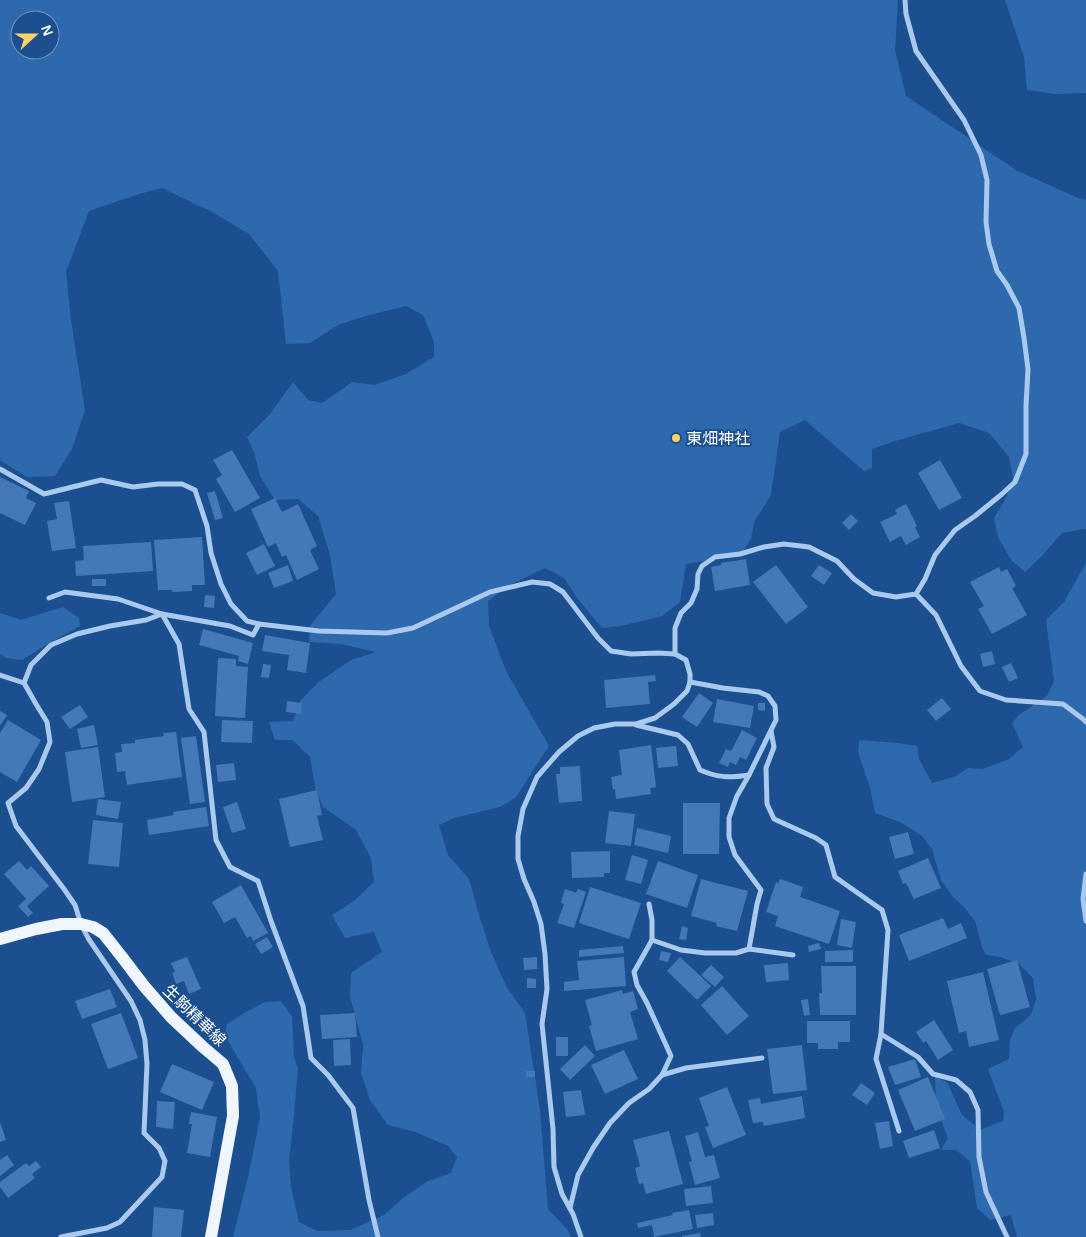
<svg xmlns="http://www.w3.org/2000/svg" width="1086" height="1237" font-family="Arial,'Noto Sans JP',sans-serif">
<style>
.green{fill:#2e69ad;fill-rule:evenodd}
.building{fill:#4478b7}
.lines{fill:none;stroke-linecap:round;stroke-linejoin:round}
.minor{stroke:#a9c9ee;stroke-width:5}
.primary{stroke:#f0f6ff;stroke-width:12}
.poi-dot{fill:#ffd166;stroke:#1b4f8f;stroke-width:2}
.labels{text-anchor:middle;stroke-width:4;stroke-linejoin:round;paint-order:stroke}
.poi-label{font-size:16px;fill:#fff;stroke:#1b4f8f;text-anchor:start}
.street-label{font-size:16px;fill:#fff;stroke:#1b4f8f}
</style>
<rect width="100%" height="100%" fill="#1b4f8f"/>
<g class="green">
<path d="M0,0H898L895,50L906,96L1016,170L1078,198L1086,200V529H1083L1062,533L1040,558L1025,572L1011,560L998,537L994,518L1007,496L1013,478L1009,457L989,433L959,423L895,441L872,449V468L864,471L805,420L780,432L771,495L754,522L751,539L741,554L686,564L680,602L662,616L621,626L602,628L578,599L564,578L545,568L510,585L488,601L489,626L506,671L549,746L516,797L500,807L454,818L439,825L448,855L469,879L479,915L491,952L506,986L525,1013L540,1110L548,1209L567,1229L571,1237H233L248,1177L260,1118L256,1088L225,1036L227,1024L244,1013L265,1002L281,1001L292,1017L294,1057L298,1069L293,1126L289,1159L291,1187L299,1222L317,1231L351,1230L384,1215L403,1198L428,1181L451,1173L457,1157L448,1146L415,1132L388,1125L370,1100L361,1073L363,1045L350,996L351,973L382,952L374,932L345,938L332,915L354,901L374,882L371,858L356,830L323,807L315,787L310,757L293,740H275L269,722L293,721L301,700L320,681L351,660L376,652L341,644L309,642L310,626L336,594L330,555L318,516L298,499L275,500L260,476L254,452L247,437L270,414L293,382L308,400L322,403L352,382L374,385L406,374L434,357V342L423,315L406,306L369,315L338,325L310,343L286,344L278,271L249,234L212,212L162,188L139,194L89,211L66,272L71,320L85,410L72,449L55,476L27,477L0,460ZM20,20H50V50H20Z"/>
<polygon points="1005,0 1086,0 1086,93 1055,94 1027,90 1024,57"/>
<polygon points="1086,563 1086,1237 1017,1237 1011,1215 990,1220 977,1208 970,1161 956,1150 941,1150 948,1138 936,1107 935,1077 947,1082 962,1115 980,1130 1003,1121 1004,1112 988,1069 1009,1059 1010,1040 1015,1028 1031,1015 1036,999 1033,978 1019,964 1000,957 986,955 982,947 975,921 964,907 953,897 941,880 932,849 922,836 900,822 875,813 870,788 858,752 859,740 899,743 917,746 919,759 932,783 954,777 968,768 983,769 1009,759 1023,747 1012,723 1020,714 1047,696 1054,681 1046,620 1064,602"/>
<polygon points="63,607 79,618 80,626 51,642 22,660 6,658 0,654 0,613 21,620"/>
</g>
<g class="building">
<polygon points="232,450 260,498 235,512 216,479 222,475 213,460"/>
<polygon points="940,460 962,498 939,510 918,473"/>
<polygon points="0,477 29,491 26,498 36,503 25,525 0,513"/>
<polygon points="215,491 223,518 215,520 207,493"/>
<polygon points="275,498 282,512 298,504 317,546 310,550 319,569 297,580 286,555 282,557 276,543 268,547 251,509"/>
<polygon points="69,501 76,548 52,551 47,521 57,519 54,503"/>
<polygon points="906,504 917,526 915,527 920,537 906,545 901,536 890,542 880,522 897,514 895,510"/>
<polygon points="851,514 858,521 849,530 842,523"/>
<polygon points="202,537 205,585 192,585 192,591 172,592 172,590 158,590 154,540"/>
<polygon points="151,542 153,571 76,576 75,561 84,560 83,546"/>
<polygon points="264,544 275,566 257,575 246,553"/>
<polygon points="746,559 750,585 715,591 711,567 721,565 721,563"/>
<polygon points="288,565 293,581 274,588 268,573"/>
<polygon points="776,565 808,607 786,624 753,582"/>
<polygon points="819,565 832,573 824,585 811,576"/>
<polygon points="999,567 1001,572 1007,569 1016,586 1012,588 1027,615 992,634 978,609 984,606 970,582"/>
<rect x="92" y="579" width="14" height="7"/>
<polygon points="205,595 215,596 214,608 204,607"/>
<polygon points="203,629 253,643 248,664 238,661 239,656 199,645"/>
<polygon points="265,635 310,643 306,673 287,670 289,655 262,651"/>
<polygon points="992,651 995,664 983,667 980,654"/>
<polygon points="218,658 236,659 236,666 248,667 245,718 215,716"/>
<polygon points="1011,663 1018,678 1009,682 1002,667"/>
<polygon points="263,664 271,665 269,678 261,677"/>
<polygon points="655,675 656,681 648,682 650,704 606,708 604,680"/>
<polygon points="699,693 713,703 697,727 682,717"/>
<polygon points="942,698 951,709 936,721 927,710"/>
<polygon points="717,699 754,706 750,728 713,722"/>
<polygon points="287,701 302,703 301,714 286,712"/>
<polygon points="758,703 765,703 765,711 758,710"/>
<polygon points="80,705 88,717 70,729 61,717"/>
<polygon points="0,711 7,715 0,726"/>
<polygon points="8,720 41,740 17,782 0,772 0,733"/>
<polygon points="222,720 253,721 252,743 221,742"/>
<polygon points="94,725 98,745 81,748 77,729"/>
<polygon points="742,730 757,738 746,760 740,757 736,765 730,762 728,767 719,763 726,749 731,751"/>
<polygon points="176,732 182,777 127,785 125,771 117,772 115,753 122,752 121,744 135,743 135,740 164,736 163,733"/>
<polygon points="196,736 205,802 190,804 181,738"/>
<polygon points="651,745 656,787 650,788 651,794 616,799 615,789 613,790 611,777 622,775 619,750"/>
<polygon points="676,746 678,766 658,768 656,748"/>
<polygon points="98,747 105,797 72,802 65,752"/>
<polygon points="234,763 236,780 218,782 216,765"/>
<polygon points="580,766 582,801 559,803 556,774 560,774 560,767"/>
<polygon points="317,790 322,815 317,816 323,840 290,847 279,799"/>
<polygon points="98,799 121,802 118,819 96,815"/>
<polygon points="237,802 246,829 232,833 223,807"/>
<polygon points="683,803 720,803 719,854 683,854"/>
<polygon points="206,807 209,826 149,835 147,820 174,815 173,812"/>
<polygon points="609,811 635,814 631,846 605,843"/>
<polygon points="93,820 123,823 119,867 88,864"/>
<polygon points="637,828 671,836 668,853 634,845"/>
<polygon points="908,832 914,854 895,859 889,837"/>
<polygon points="610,851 610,873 604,873 604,877 572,878 571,852"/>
<polygon points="632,855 648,860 641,884 625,880"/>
<polygon points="928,858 941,888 914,899 906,883 903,884 898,871"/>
<polygon points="19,861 27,870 31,866 49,886 27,906 33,913 28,917 18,906 26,899 4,874"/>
<polygon points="658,861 698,875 687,908 646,894"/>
<polygon points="701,879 748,891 737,931 716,926 717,923 691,916"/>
<polygon points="780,879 803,887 800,897 840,911 829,944 775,926 778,916 766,912 776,882 778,883"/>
<polygon points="241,885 268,933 253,941 251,936 247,938 235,917 224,923 212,902"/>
<polygon points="590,887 641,903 629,939 579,923"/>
<polygon points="565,889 576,893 578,889 586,892 574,928 557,923 564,904 561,903"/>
<polygon points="943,918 948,929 961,923 967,938 909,961 899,935"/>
<polygon points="841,919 856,922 852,948 837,945"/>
<polygon points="682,926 688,928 686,940 679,939"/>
<polygon points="267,937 273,947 261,954 255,944"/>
<polygon points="819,943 821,949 809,952 808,946"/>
<polygon points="623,946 624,953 579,957 579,950"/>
<polygon points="853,950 853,962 825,962 825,951"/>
<polygon points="661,951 671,953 668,962 659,960"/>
<polygon points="187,957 201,989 189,994 184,981 176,984 172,973 175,972 171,963"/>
<polygon points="537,957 537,969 524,970 523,958"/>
<polygon points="624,957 626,986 564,991 564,982 579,980 577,961"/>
<polygon points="680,957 711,986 697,1000 667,971"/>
<polygon points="1017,960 1030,1007 1000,1015 987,969"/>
<polygon points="788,963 789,980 766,982 764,965"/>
<polygon points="711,965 724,977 715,987 701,975"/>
<polygon points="821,966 856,966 856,1015 820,1015 819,993 822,993"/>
<polygon points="983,972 999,1040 969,1047 966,1031 959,1033 947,981"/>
<polygon points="527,978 536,979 536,988 527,988"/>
<polygon points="722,986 749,1016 727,1035 701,1005"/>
<polygon points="110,989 117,1007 82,1019 75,1001"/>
<polygon points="622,990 623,994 633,991 638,1009 630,1012 638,1039 596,1051 589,1026 592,1025 585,1000"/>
<polygon points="808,999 810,1015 804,1016 801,1000"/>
<polygon points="121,1013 138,1058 108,1069 91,1024"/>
<polygon points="355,1013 357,1037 322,1039 320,1015"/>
<polygon points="934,1020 953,1050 938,1060 926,1041 923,1043 916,1032"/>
<polygon points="807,1021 850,1021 850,1042 838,1042 838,1049 818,1049 818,1043 807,1043"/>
<rect x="556" y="1037" width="12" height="19"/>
<polygon points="350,1039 351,1065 334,1066 333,1040"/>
<polygon points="585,1045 595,1056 570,1080 560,1069"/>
<polygon points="802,1045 807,1090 773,1094 767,1049"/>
<polygon points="624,1050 638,1079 605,1094 591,1065"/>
<polygon points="915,1059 921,1077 895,1085 888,1067"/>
<polygon points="172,1064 214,1082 202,1110 160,1092"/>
<rect x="526" y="1071" width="9" height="6"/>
<polygon points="928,1077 945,1119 915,1131 898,1090"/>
<polygon points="861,1083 875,1093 867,1105 852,1095"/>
<polygon points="727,1087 746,1135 713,1148 705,1127 709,1126 699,1098"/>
<polygon points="581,1090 585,1115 566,1117 563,1092"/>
<polygon points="802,1096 805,1118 764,1126 763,1122 753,1123 748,1100 760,1098 761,1104"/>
<polygon points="157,1101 175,1102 173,1129 156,1127"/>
<polygon points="191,1112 217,1117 210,1157 187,1153 192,1124 189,1124"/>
<polygon points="889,1121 893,1146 880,1149 875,1123"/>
<polygon points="0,1122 6,1140 0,1142"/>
<polygon points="934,1130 940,1148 909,1158 903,1141"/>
<polygon points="669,1131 683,1184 646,1194 643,1183 639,1184 635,1168 640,1166 633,1140"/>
<polygon points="698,1132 705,1157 714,1155 720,1178 695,1185 689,1162 692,1161 685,1136"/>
<polygon points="7,1155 14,1165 0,1176 0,1160"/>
<polygon points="36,1161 41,1167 32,1174 35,1178 8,1198 0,1187 0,1182 26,1163 29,1166"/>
<polygon points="711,1186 713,1203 686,1206 684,1189"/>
<polygon points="154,1207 184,1210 181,1237 152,1237"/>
<polygon points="689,1210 693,1229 654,1237 652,1225 638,1228 637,1223 673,1215 672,1213"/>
<polygon points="713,1213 714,1225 697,1228 695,1215"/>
<polygon points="700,1233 701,1237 682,1237 682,1236"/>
</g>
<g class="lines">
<g class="minor">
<polyline points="0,469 44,494 101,480 133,487 158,484 182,484 195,490 207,526 211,553 221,584 231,604 247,621 259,624 319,631 387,633 413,628 490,592 532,582 550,584 563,592 598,638 611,651 631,654 658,653 675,654 686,660 690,674 690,682 687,691 674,704 655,718 636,724 615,724 594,728 578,736 559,752 537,777 523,809 518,836 518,859 524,879 534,902 541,924 545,954 547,989 542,1024 553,1129 554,1167 562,1194 573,1214 581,1237"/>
<polyline points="916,594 936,615 961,666 980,691 1006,700 1063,704 1083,719 1086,722"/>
<polyline points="49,598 65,592 118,599 162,614 230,626 253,635 259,624"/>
<polyline points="675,654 675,628 681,613 691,603 697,589 698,574 702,566 715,557 740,554 764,547 784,544 809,547 837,561 854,579 873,593 896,597 916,594 925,579 935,555 955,530 975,516 1002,494 1015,482 1026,454 1026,406 1028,369 1024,338 1019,308 1007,285 997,271 989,244 986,222 987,180 981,155 964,120 916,51 906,14 905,0"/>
<polyline points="0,675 24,683"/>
<polyline points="690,682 723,688 759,692 768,696 775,706 776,720 749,775 737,796 729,818 729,837 735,855 761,890 757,904 749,949"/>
<path d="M636,725L678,735L688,744L700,770C719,778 729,778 749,775"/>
<polyline points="771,731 774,747 766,768 767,804 774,819 816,838 826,845 835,877 882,910 888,930 881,1034 876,1059 899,1131"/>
<polyline points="1086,874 1083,899 1086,921"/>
<polyline points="649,904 652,920 652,940 634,972 637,985 647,1003 671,1056 662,1075"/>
<polyline points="652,940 681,950 705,953 736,953 749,949 793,955"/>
<polyline points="881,1034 918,1057 933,1074 956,1080 970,1092 978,1110 979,1157 986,1192 1007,1237"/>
<polyline points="570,1208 578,1175 593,1148 610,1123 629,1103 649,1089 662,1075 686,1068 762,1058"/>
<polyline points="61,1237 107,1228 120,1222 162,1177 165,1161 159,1148 144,1133 147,1064 145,1040 140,1020 131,1001 88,938 81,924 75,905 64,889 16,826 8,803 26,788 39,769 50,742 47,722 36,704 24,683 31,665 51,645 77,634 110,626 146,620 162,614 179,644 189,709 204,732 216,840 230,867 258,881 271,921 303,1006 311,1058 328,1075 353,1108 369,1200 378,1237"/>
</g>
<polyline class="primary" points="0,939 36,929 62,924 81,924 93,927 103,933 122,957 144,986 171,1017 203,1047 223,1064 232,1086 233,1116 211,1237"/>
</g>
<circle class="poi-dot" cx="676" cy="438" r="5"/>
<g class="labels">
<g class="poi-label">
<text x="686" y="444">東畑神社</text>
</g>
<g class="street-label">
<text transform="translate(195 1015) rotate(44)" y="6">生駒精華線</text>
</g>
</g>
<g transform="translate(35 35) rotate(69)"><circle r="24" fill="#1b4f8f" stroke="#7695bc"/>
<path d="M0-4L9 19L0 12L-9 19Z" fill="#ffd166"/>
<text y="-8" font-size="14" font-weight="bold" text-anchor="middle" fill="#ffffff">N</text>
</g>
</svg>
